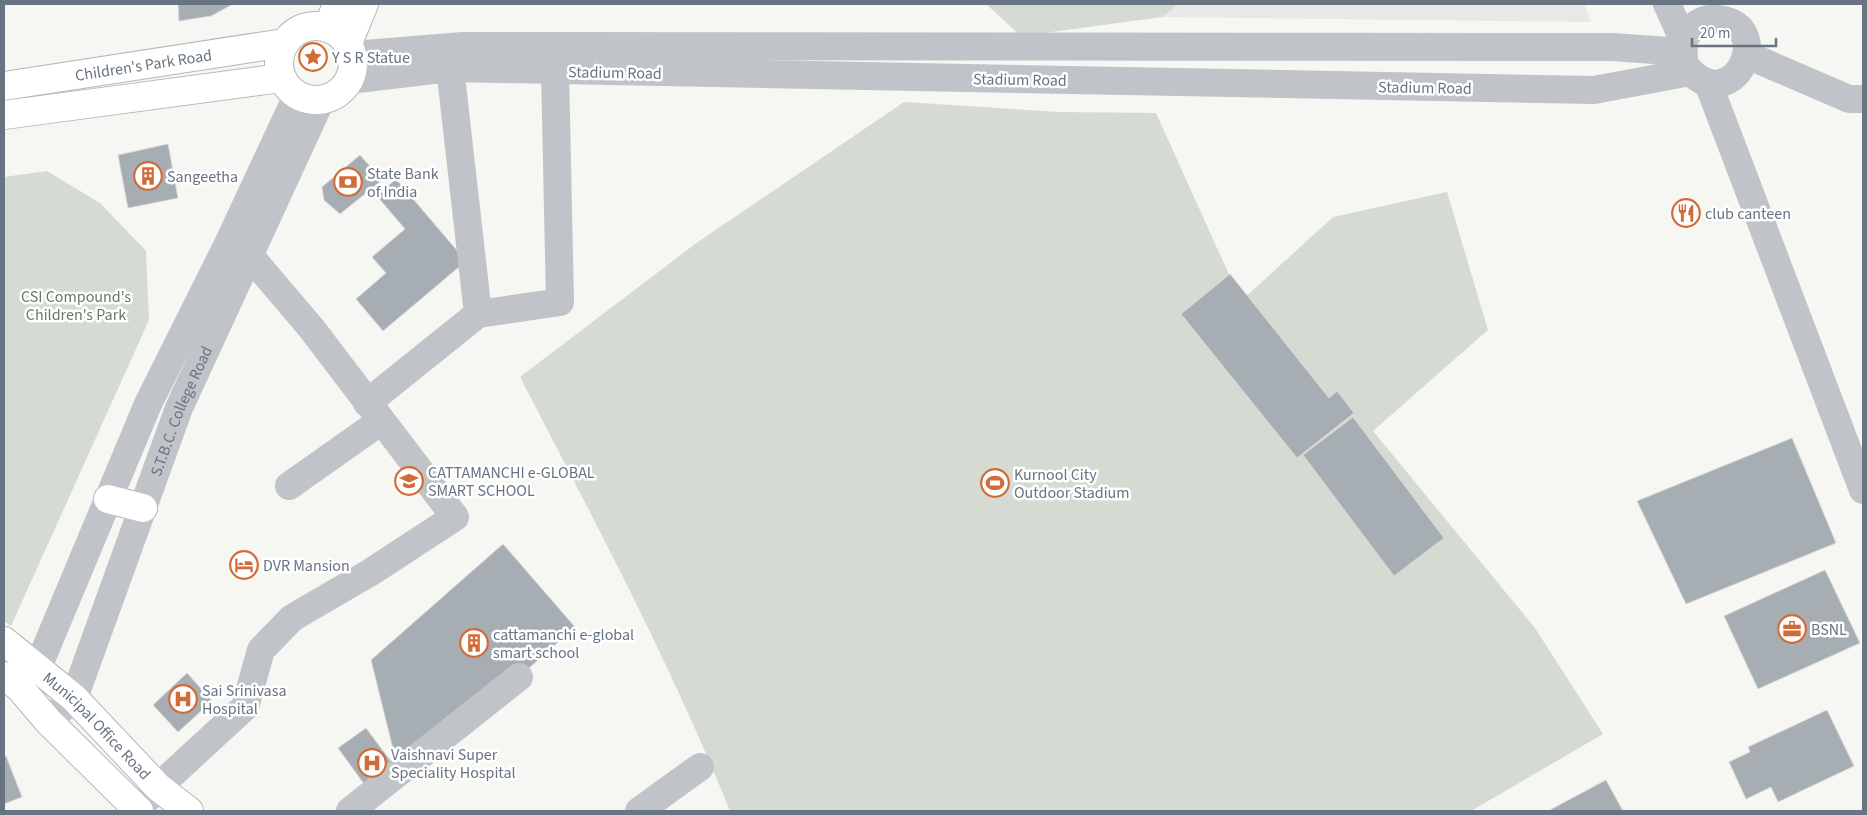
<svg xmlns="http://www.w3.org/2000/svg" width="1867" height="815" font-family="'Source Sans 3',sans-serif">
<style>
.built{fill:#e7e8e7}
.green{fill:#d5dbd3}
.building{fill:#a6adb3;stroke:#d7d8d6}
.lines{fill:none;stroke-linecap:round;stroke-linejoin:round}
.major-casing{stroke:#b4b7bb;stroke-width:30}
.minor{stroke:#c0c3c7;stroke-width:28}
.major{stroke:#fff;stroke-width:28}
.labels{text-anchor:middle;stroke-width:5;stroke-linejoin:round;paint-order:stroke}
.poi-label{font-size:16px;fill:#687481;stroke:#fff;text-anchor:start}
.street-label{font-size:16px;fill:#687481;stroke:#fff}
.park-label{font-size:16px;fill:#687966;stroke:#fff}
</style>
<rect width="100%" height="100%" fill="#f6f6f3"/>
<polygon class="built" points="986,4 1584,4 1591,22 1162,17 1021,36"/>
<g class="green">
<polygon points="986,4 1178,4 1162,17 1021,36"/>
<path d="M904,102L1060,112L1156,113L1241,301L1333,217L1447,192L1488,330L1373,431L1535,628L1603,734L1471,811H730C670,662 594,520 520,377L695,244Z"/>
<polygon points="47,171 100,203 146,251 149,320 11,626 4,621 4,177"/>
</g>
<g class="building">
<polygon points="178,4 233,4 211,16 179,21"/>
<polygon points="168,144 178,198 128,208 118,155"/>
<polygon points="360,155 382,180 340,214 324,200 322,187"/>
<polygon points="396,179 466,261 383,331 356,299 386,273 372,257 405,229 377,196"/>
<polygon points="1230,274 1329,398 1337,391 1354,413 1297,458 1181,314"/>
<polygon points="1353,417 1444,538 1394,576 1303,455"/>
<polygon points="1792,438 1836,543 1686,604 1637,501"/>
<polygon points="503,544 575,627 519,677 397,765 371,660"/>
<polygon points="1825,570 1860,643 1758,689 1724,616"/>
<polygon points="187,673 212,701 178,732 153,705"/>
<polygon points="1827,710 1854,766 1778,802 1771,787 1746,799 1729,762 1750,752 1748,747"/>
<polygon points="366,728 398,771 370,792 338,748"/>
<polygon points="6,756 22,797 4,804 4,757"/>
<polygon points="1606,780 1623,811 1548,811"/>
</g>
<g class="lines">
<defs>
<g id="major">
<circle cx="316" cy="63" r="37"/>
<polyline points="328,28 337,4"/>
<polyline points="348,43 364,4"/>
<path id="s2" d="M4,86L284,43"/>
<polyline points="4,115 281,78"/>
<polyline points="108,499 143,508"/>
<path id="s3" d="M4,641L74,698L158,787L189,811"/>
<polyline points="4,676 19,687 48,721 139,811"/>
</g>
</defs>
<use href="#major" class="major-casing"/>
<g class="minor">
<path d="M1667,4C1672,15 1678,27 1682,39C1686,50 1680,61 1690,71C1733,116 1777,27 1719,19C1702,16 1690,27 1683,42"/>
<polyline points="352,55 463,46 1612,47 1682,52"/>
<polyline points="1747,55 1849,99 1863,99"/>
<polyline points="349,80 450,68 1594,90 1690,72"/>
<polyline points="1708,83 1863,490"/>
<polyline points="478,314 560,302 555,70"/>
<polyline points="367,403 478,314 450,68"/>
<polyline points="289,486 381,421"/>
<polyline points="22,684 38,667 148,404 227,246 297,96"/>
<path id="s1" d="M48,721L74,698L179,408L321,100"/>
<polyline points="137,810 158,787 245,707 261,650 292,618 371,572 455,517 312,329 250,256"/>
<polyline points="350,811 519,677"/>
<polyline points="639,811 700,767"/>
</g>
<use href="#major" class="major"/>
</g>
<defs>
<symbol id="sight-ring" viewBox="-11 -11 22 22"><circle r="9.5" fill="#fff" stroke="#d26b37" stroke-width="1.5"/><path d="M0-6L1.8-2.2L6-1.7L2.9 1.2L3.7 5.4L0 3.3L-3.7 5.4L-2.9 1.2L-6-1.7L-1.8-2.2Z" fill="#d26b37"/></symbol>
<symbol id="building-ring" viewBox="-11 -11 22 22"><circle r="9.5" fill="#fff" stroke="#d26b37" stroke-width="1.5"/><path d="M-4-6H4V6H1V3H-1V6H-4ZM-2.5-4.3h1.7v1.8h-1.7ZM.8-4.3h1.7v1.8H.8ZM-2.5-1h1.7V.8h-1.7ZM.8-1h1.7V.8H.8Z" fill="#d26b37"/></symbol>
<symbol id="bank-ring" viewBox="-11 -11 22 22"><circle r="9.5" fill="#fff" stroke="#d26b37" stroke-width="1.5"/><path d="M-6-4H6V4H-6ZM0-2.3a2.3 2.3 0 1 0 0 4.6a2.3 2.3 0 1 0 0-4.6Z" fill="#d26b37"/></symbol>
<symbol id="restaurant-ring" viewBox="-11 -11 22 22"><circle r="9.5" fill="#fff" stroke="#d26b37" stroke-width="1.5"/><path d="M-5-6h1v4h1v-4h1v4h1v-4h1v5L-1.5 .5V6h-2V.5L-5-1ZM5-6V6H3V1.5H1.5Q1.5-4 5-6Z" fill="#d26b37"/></symbol>
<symbol id="school-ring" viewBox="-11 -11 22 22"><circle r="9.5" fill="#fff" stroke="#d26b37" stroke-width="1.5"/><path d="M0-5L7-2L0 1L-7-2ZM-4 1L0 2.5L4 1V4Q0 6-4 4Z" fill="#d26b37"/></symbol>
<symbol id="stadium-ring" viewBox="-11 -11 22 22"><circle r="9.5" fill="#fff" stroke="#d26b37" stroke-width="1.5"/><path d="M0-5a6.5 5 0 1 0 0 10a6.5 5 0 1 0 0-10ZM-3.5-1.8h7v3.6h-7Z" fill="#d26b37"/></symbol>
<symbol id="hotel-ring" viewBox="-11 -11 22 22"><circle r="9.5" fill="#fff" stroke="#d26b37" stroke-width="1.5"/><path d="M-6-4.5h1.5V1H6V5H4.5V3h-9V5H-6ZM-4 0a1.8 1.8 0 1 1 3.6 0ZM.5 0V-2.5h3Q6-2.5 6 0Z" fill="#d26b37"/></symbol>
<symbol id="office-ring" viewBox="-11 -11 22 22"><circle r="9.5" fill="#fff" stroke="#d26b37" stroke-width="1.5"/><path d="M-6-3h4V-5.5h4V-3h4V5H-6ZM-1-4.5V-3h2v-1.5ZM-6 0V1H6V0Z" fill="#d26b37"/></symbol>
<symbol id="hospital-ring" viewBox="-11 -11 22 22"><circle r="9.5" fill="#fff" stroke="#d26b37" stroke-width="1.5"/><path d="M-5-5h3v3.5h4V-5h3V5h-3V1.5h-4V5h-3Z" fill="#d26b37"/></symbol>
</defs>
<g fill-rule="evenodd">
<use href="#sight-ring" x="297" y="41" width="32" height="32"/>
<use href="#building-ring" x="132" y="160" width="32" height="32"/>
<use href="#bank-ring" x="332" y="166" width="32" height="32"/>
<use href="#restaurant-ring" x="1670" y="197" width="32" height="32"/>
<use href="#school-ring" x="393" y="465" width="32" height="32"/>
<use href="#stadium-ring" x="979" y="467" width="32" height="32"/>
<use href="#hotel-ring" x="228" y="549" width="32" height="32"/>
<use href="#office-ring" x="1776" y="613" width="32" height="32"/>
<use href="#building-ring" x="458" y="627" width="32" height="32"/>
<use href="#hospital-ring" x="167" y="683" width="32" height="32"/>
<use href="#hospital-ring" x="356" y="747" width="32" height="32"/>
</g>
<g class="labels">
<g class="poi-label">
<text x="332" y="63">Y S R Statue</text>
<text x="367" y="179">State Bank<tspan x="367" dy="18">of India</tspan></text>
<text x="167" y="182">Sangeetha</text>
<text x="1705" y="219">club canteen</text>
<text x="428" y="478">CATTAMANCHI e-GLOBAL<tspan x="428" dy="18">SMART SCHOOL</tspan></text>
<text x="1014" y="480">Kurnool City<tspan x="1014" dy="18">Outdoor Stadium</tspan></text>
<text x="263" y="571">DVR Mansion</text>
<text x="1811" y="635">BSNL</text>
<text x="493" y="640">cattamanchi e-global<tspan x="493" dy="18">smart school</tspan></text>
<text x="202" y="696">Sai Srinivasa<tspan x="202" dy="18">Hospital</tspan></text>
<text x="391" y="760">Vaishnavi Super<tspan x="391" dy="18">Speciality Hospital</tspan></text>
</g>
<g class="street-label">
<text dy="6" stroke="none"><textPath href="#s2" startOffset="141">Children's Park Road</textPath></text>
<text transform="translate(615 72) rotate(1)" y="6">Stadium Road</text>
<text transform="translate(1020 79) rotate(1)" y="6">Stadium Road</text>
<text transform="translate(1425 87) rotate(1)" y="6">Stadium Road</text>
<text dy="6" stroke="none"><textPath href="#s1" startOffset="341">S.T.B.C. College Road</textPath></text>
<text dy="6" stroke="none"><textPath href="#s3" startOffset="126">Municipal Office Road</textPath></text>
</g>
<g class="park-label">
<text x="76" y="302">CSI Compound's<tspan x="76" dy="18">Children's Park</tspan></text>
</g>
</g>
<rect width="1867" height="815" fill="none" stroke="#687481" stroke-width="10"/>
<path d="M1692 38v8h84v-8" fill="none" stroke="#687481" stroke-width="2.5"/>
<text x="1700" y="38" font-size="15" fill="#687481" stroke="#ffffff" stroke-width="4" paint-order="stroke">20 m</text>
</svg>
